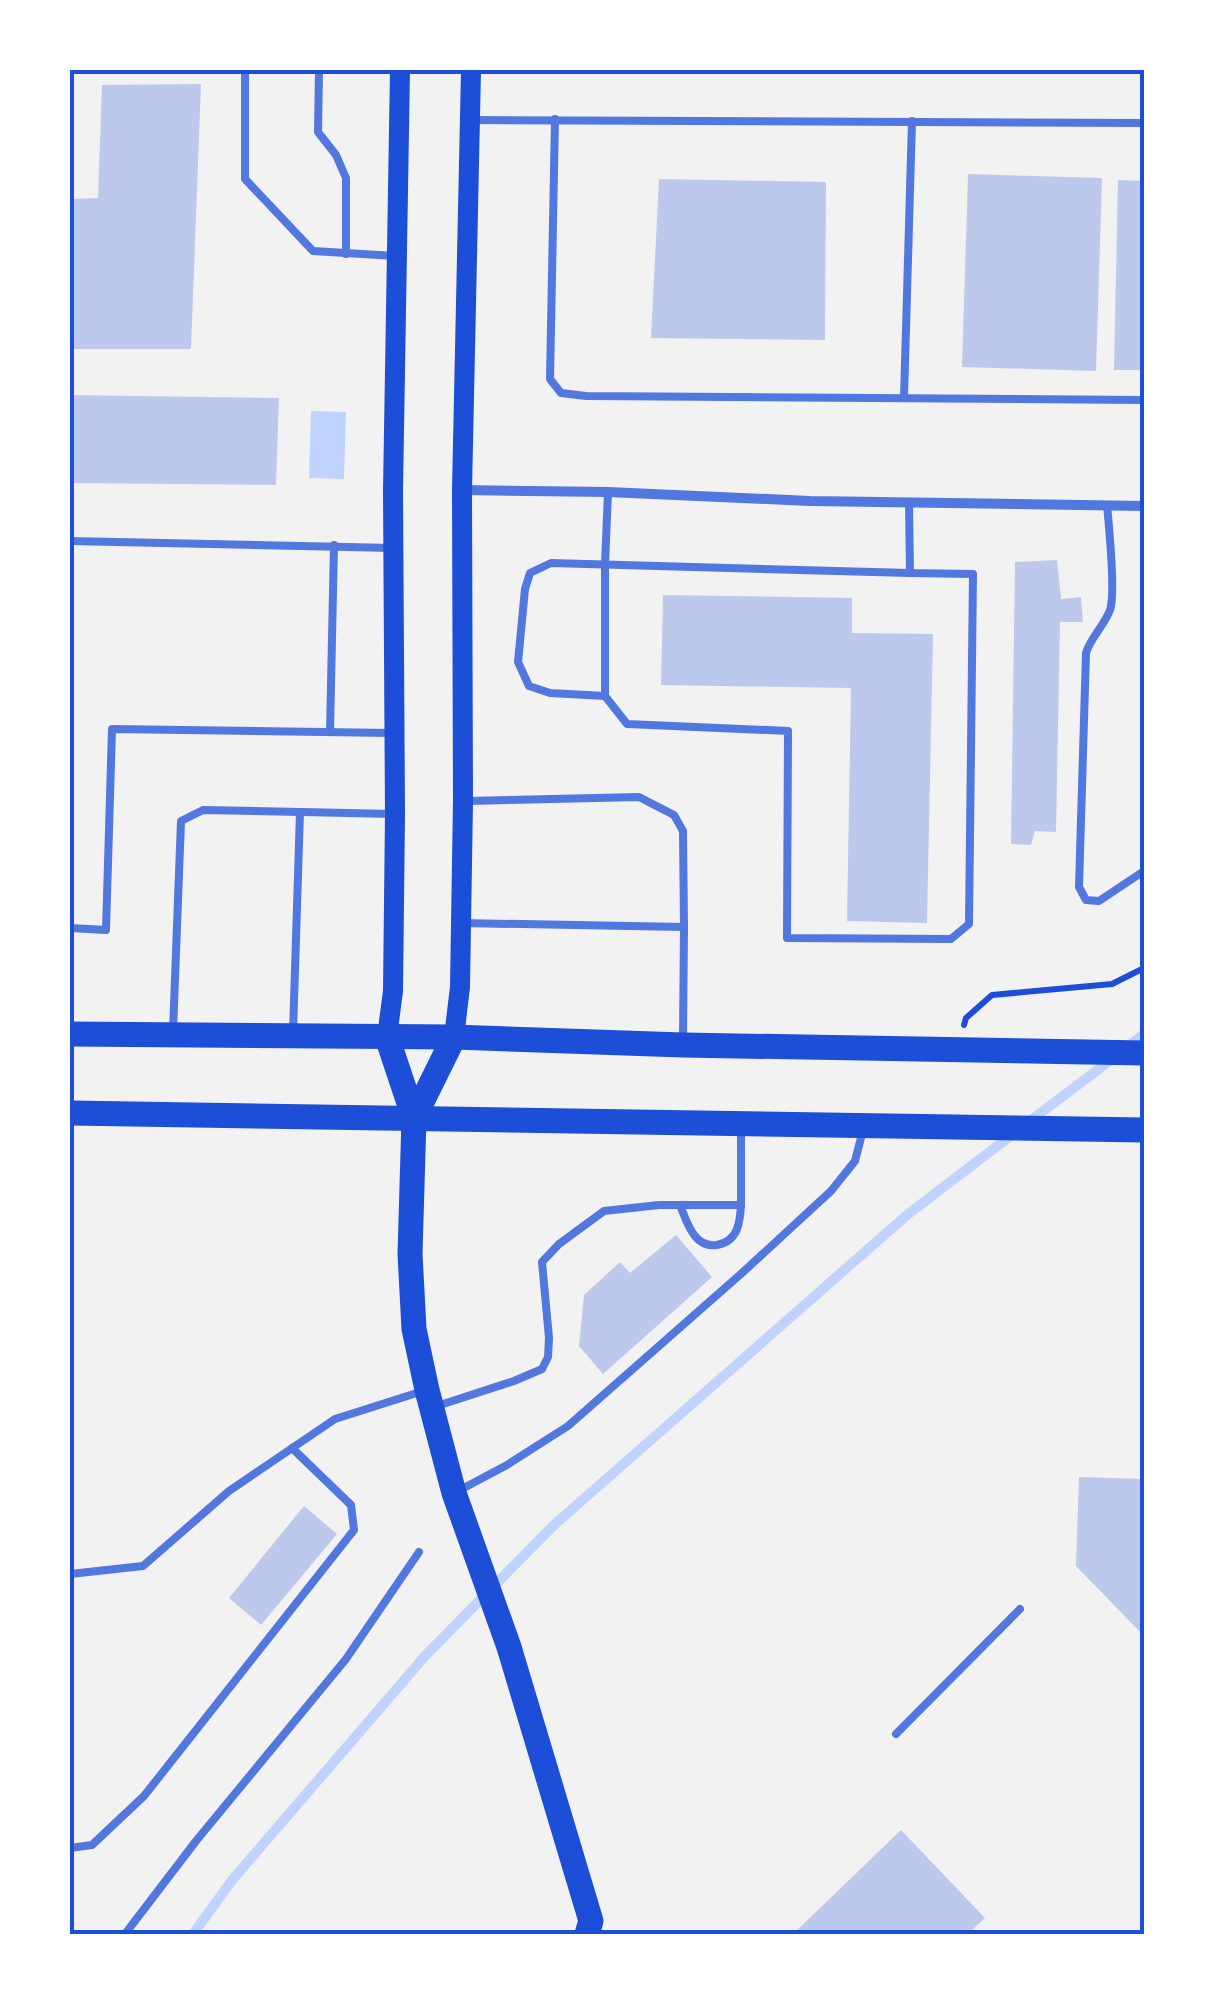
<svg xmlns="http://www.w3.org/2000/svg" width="1214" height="2004" font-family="'Golos Text',sans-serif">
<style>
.water{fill:#bfd3fe}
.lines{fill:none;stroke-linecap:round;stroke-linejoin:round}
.stream{stroke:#bfd3fe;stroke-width:10}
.building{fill:#bdc9ec}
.path{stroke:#1d4ed8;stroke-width:6}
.service{stroke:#5277de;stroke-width:8}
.minor{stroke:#5277de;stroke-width:10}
.secondary{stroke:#1d4ed8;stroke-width:20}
.primary{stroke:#1d4ed8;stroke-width:25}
.neatline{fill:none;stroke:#1d4ed8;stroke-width:4}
</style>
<rect width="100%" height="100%" fill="#f2f2f2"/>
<polygon class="water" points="311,411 346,412 344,479 309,478"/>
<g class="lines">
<g class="stream">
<polyline points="1126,1048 1144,1034"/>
<polyline points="1026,1124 1112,1059"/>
<polyline points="193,1934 233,1879 425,1656 554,1525 907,1215 1013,1134"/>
</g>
</g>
<g class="building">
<polygon points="201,84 191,349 70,349 70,199 98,198 102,85"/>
<polygon points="968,174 1102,178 1096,371 962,367"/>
<polygon points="659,179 826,182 825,340 651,338"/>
<polygon points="1118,180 1144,181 1144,370 1114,370"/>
<polygon points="70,395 279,398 276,485 70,483"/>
<polygon points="1057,560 1061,599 1081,597 1083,622 1060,622 1056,832 1035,831 1031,845 1011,844 1015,562"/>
<polygon points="663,595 852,598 852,633 933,634 927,923 847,921 851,688 661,685"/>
<polygon points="676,1235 712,1277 603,1374 579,1346 584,1295 620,1262 630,1273"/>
<polygon points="1079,1477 1144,1479 1144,1636 1076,1566"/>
<polygon points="304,1506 337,1534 261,1625 229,1598"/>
<polygon points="901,1830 985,1918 968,1934 793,1934"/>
</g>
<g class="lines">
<polyline class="path" points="964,1025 966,1018 992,995 1112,984 1144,968"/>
<g class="service">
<polyline points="245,70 245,179 313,251 395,256"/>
<polyline points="319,70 318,132 336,155 346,178 346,254"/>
<polyline points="555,119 550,379 561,393 586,396 1144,400"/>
<polyline points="474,120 1144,123"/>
<polyline points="904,398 912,121"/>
<polyline points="909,502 910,573 973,574 969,924 951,939 787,938 788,731 627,724 605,696 550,693 529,686 518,662 525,589 530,573 551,563 910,573"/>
<path d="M1107,505C1109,527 1116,593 1110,610C1104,626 1091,637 1086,653L1079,887L1086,900L1099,901L1144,871"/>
<polyline points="70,541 393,548"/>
<polyline points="605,696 605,564 608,492"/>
<polyline points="330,732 334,545"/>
<polyline points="467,801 639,797 674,815 683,831 684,927"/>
<polyline points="461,923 684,927 683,1039"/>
<polyline points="70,928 106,930 112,729 391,733"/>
<polyline points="173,1031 181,821 203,810 395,814"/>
<polyline points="293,1033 300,812"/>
<path d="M680,1205C684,1215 688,1228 695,1236C701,1244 708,1246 717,1245C738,1241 740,1223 741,1205"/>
<polyline points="437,1406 514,1381 542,1369 548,1357 549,1338 542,1262 559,1244 604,1211 659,1205 741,1205 741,1128"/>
<polyline points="458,1491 507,1465 568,1426 742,1273 831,1191 855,1161 863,1130"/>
<polyline points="70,1574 143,1566 229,1491 335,1419 423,1391"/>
<polyline points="896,1734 1020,1609"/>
<polyline points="70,1848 92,1845 144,1796 354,1530 351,1505 292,1448"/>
<polyline points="125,1934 196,1841 346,1659 419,1552"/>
</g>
<polyline class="minor" points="462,490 608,492 810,501 1144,506"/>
<g class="secondary">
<polyline points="387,1037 393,991 395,814 393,491 400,70"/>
<polyline points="454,1037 460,987 463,801 462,490 471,70"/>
</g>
<g class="primary">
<polyline points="70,1034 454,1037 683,1045 1144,1053"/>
<polyline points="387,1037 414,1118 410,1254 414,1329 427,1390 454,1493 509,1647 591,1921 587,1934"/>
<polyline points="70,1113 1144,1130"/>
<polyline points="414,1118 454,1037"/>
</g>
</g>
<rect width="1214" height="2004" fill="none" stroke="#ffffff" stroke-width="145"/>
<rect x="72" y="72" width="1070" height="1860" class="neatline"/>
</svg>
